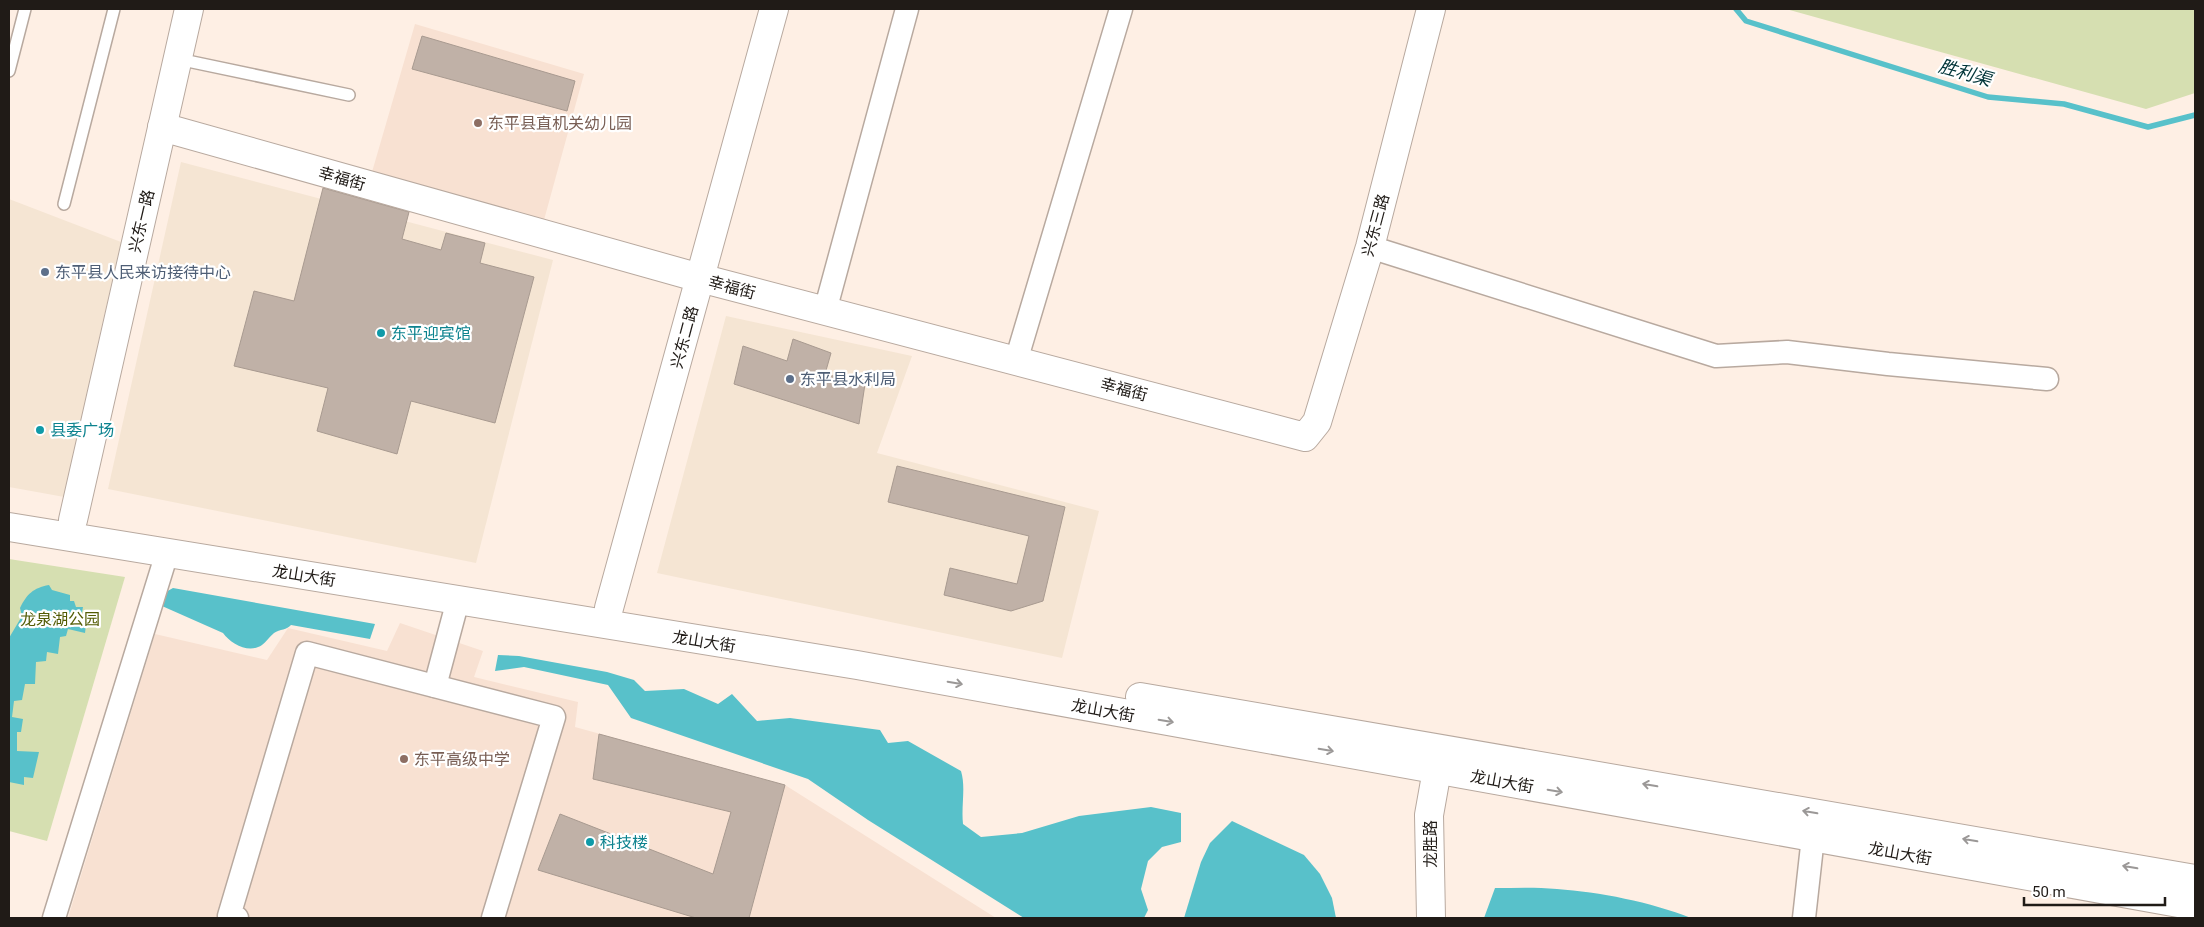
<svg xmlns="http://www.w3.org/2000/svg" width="2204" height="927" font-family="Roboto,'Noto Sans SC',sans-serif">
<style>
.commercial{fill:#f5e5d3}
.built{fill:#f8e1d2}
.green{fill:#d6dfb1}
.water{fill:#58c1ca}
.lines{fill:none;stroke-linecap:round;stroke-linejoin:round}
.stream{stroke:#58c1ca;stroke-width:5.5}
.building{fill:#c0b1a7;stroke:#a89a90}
.lane-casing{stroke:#b8a99f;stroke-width:14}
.street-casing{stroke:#b8a99f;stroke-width:25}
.secondary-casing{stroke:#b8a99f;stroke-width:30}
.primary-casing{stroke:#b8a99f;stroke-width:30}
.lane{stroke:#fff;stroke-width:11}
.street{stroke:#fff;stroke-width:22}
.secondary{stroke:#fff;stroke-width:28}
.primary{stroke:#fff;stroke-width:28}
.oneway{stroke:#9b9897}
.education-dot{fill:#8d6e63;stroke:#fff;stroke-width:2}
.service-dot{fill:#5c6f8a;stroke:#fff;stroke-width:2}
.culture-dot{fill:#0f9aa8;stroke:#fff;stroke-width:2}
.labels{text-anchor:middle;stroke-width:4.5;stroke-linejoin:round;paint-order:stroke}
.education-label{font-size:16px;fill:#785e54;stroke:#fff;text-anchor:start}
.street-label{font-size:16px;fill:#201b17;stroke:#fff}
.service-label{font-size:16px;fill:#4e5e75;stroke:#fff;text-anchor:start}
.culture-label{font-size:16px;fill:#0d838f;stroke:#fff;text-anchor:start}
.park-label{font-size:16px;fill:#535c05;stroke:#fff}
.water-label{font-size:18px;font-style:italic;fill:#003438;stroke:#fff}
</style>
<rect width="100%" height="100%" fill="#feefe4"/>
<g class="commercial">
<polygon points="181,162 553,260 476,563 108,489"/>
<polygon points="9,199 121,242 98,343 70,498 9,487"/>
<polygon points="726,316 912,356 877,453 1099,511 1062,658 657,573"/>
</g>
<g class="built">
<polygon points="415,24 584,74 544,220 372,172"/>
<polygon points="400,623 483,651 474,677 578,702 575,727 785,785 996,918 68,918 155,634 267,660 288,628 387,651"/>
</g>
<g class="green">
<polygon points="1786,9 2195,9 2195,93 2146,109"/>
<polygon points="9,559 125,577 47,841 9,831"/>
</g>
<g class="water">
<path d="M49,585L52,590L70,595V601H74L76,607H83L80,623L86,625L85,633L68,629L66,636L60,637L58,654L47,652L46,661L36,662L35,684H25L22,700L14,701L12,717L23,719L21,732H17V751L39,752L33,778L24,777V785L9,782V638L22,616L20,608C27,594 33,588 49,585Z"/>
<path d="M173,588L375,624L370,639L291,625C287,630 280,629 274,633C269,637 266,642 262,645C249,654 231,644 223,633L162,606L164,593Z"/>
<path d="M498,655L519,656L607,672L634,680L645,691L684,689L718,704L732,694L757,721L790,718L880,730L888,743L908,741L961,771C966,787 961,806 963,824L981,837L1022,833L1079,816L1151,807L1181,813V842L1162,847L1148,861L1141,889L1148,910L1144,918H1024L868,820L808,779L631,718L608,685L524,667L495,671Z"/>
<polygon points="1232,821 1304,855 1320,874 1332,898 1336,918 1184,918 1201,862 1210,843"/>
<path d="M1495,888C1515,888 1536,887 1557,889C1599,892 1651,902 1691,918H1484Z"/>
</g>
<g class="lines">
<polyline class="stream" points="1736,9 1746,21 1988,97 2064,104 2148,127 2195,115"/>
</g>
<g class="building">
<polygon points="422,36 575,81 567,111 412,69"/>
<polygon points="323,188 409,212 402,239 441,250 446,233 485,243 480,263 534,277 495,423 411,401 397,454 317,431 328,388 234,366 254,291 294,301"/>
<polygon points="793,339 831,353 825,374 865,384 859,424 734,384 743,346 787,361"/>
<polygon points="897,466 1065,507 1043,601 1011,611 944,595 950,568 1017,584 1029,536 888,502"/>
<polygon points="599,734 785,785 749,918 696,918 538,870 560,814 713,874 731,812 593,779"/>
</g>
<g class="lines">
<defs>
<g id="lane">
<polyline points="178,59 349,95"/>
<polyline points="9,71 25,9"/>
<polyline points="64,204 114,9"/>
</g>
<g id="street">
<polyline points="1370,247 1716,356 1787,352 1888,364 2047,379"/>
<polyline points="825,311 907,9"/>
<polyline points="1016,361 1121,9"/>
<polyline points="435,686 458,600"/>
<polyline points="54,918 167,553"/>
<polyline points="237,918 229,916 307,653 554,717 493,918"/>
<polyline points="1804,918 1813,837"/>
</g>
<g id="secondary">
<polyline points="162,127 700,278 1305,437 1317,422 1370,247 1431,9"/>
<polyline points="73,520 189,9"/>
<polyline points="609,608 774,9"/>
<polyline points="1431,918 1429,815 1437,770"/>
</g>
<g id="primary">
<polyline points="9,527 857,665 2195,906"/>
<polyline points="1140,697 2195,879"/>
</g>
</defs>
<use href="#lane" class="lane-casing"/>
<use href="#street" class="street-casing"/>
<use href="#secondary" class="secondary-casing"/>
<use href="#primary" class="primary-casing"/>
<use href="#lane" class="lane"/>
<use href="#street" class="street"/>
<use href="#secondary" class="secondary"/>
<use href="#primary" class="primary"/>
</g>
<defs><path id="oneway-shaft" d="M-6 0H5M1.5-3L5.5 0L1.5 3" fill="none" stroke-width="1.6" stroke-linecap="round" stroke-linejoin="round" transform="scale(1.25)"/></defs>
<g class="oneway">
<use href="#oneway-shaft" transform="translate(955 683) rotate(10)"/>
<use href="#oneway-shaft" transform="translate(1166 721) rotate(10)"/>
<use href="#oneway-shaft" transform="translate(1326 750) rotate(10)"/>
<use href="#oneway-shaft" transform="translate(1650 785) rotate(-170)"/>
<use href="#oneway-shaft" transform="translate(1555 791) rotate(10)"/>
<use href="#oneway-shaft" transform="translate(1810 812) rotate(-170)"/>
<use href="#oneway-shaft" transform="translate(1970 840) rotate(-170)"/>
<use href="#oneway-shaft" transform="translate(2130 867) rotate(-170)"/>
</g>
<g class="education-dot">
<circle cx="478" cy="123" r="5"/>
<circle cx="404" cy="759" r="5"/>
</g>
<g class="service-dot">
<circle cx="45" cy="272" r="5"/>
<circle cx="790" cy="379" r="5"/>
</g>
<g class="culture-dot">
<circle cx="381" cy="333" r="5"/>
<circle cx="40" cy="430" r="5"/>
<circle cx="590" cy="842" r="5"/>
</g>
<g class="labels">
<g class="education-label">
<text x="488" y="129">东平县直机关幼儿园</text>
<text x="414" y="765">东平高级中学</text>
</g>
<g class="street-label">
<text transform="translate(342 178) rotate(16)" y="6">幸福街</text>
<text transform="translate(141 221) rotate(-77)" y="6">兴东一路</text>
<text transform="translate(1375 225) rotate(-75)" y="6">兴东三路</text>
<text transform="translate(732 287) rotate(15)" y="6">幸福街</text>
<text transform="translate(684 337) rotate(-75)" y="6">兴东二路</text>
<text transform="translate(1124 389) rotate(15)" y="6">幸福街</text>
<text transform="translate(304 575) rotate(9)" y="6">龙山大街</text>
<text transform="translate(704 641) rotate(9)" y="6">龙山大街</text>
<text transform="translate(1103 710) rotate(10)" y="6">龙山大街</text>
<text transform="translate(1502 781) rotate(10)" y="6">龙山大街</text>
<text transform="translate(1430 844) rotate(-90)" y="6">龙胜路</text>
<text transform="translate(1900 853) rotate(10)" y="6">龙山大街</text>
</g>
<g class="service-label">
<text x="55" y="278">东平县人民来访接待中心</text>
<text x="800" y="385">东平县水利局</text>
</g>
<g class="culture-label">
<text x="391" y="339">东平迎宾馆</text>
<text x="50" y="436">县委广场</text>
<text x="600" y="848">科技楼</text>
</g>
<g class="park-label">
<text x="60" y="625">龙泉湖公园</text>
</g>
<g class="water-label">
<text transform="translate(1965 73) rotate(16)" y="6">胜利渠</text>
</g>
</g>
<rect width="2204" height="927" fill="none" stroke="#201b17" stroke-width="20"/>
<path d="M2024 897v8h141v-8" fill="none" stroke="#201b17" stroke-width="2.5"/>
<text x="2032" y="897" font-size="15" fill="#201b17" stroke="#ffffff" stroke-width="4" paint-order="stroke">50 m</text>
</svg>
